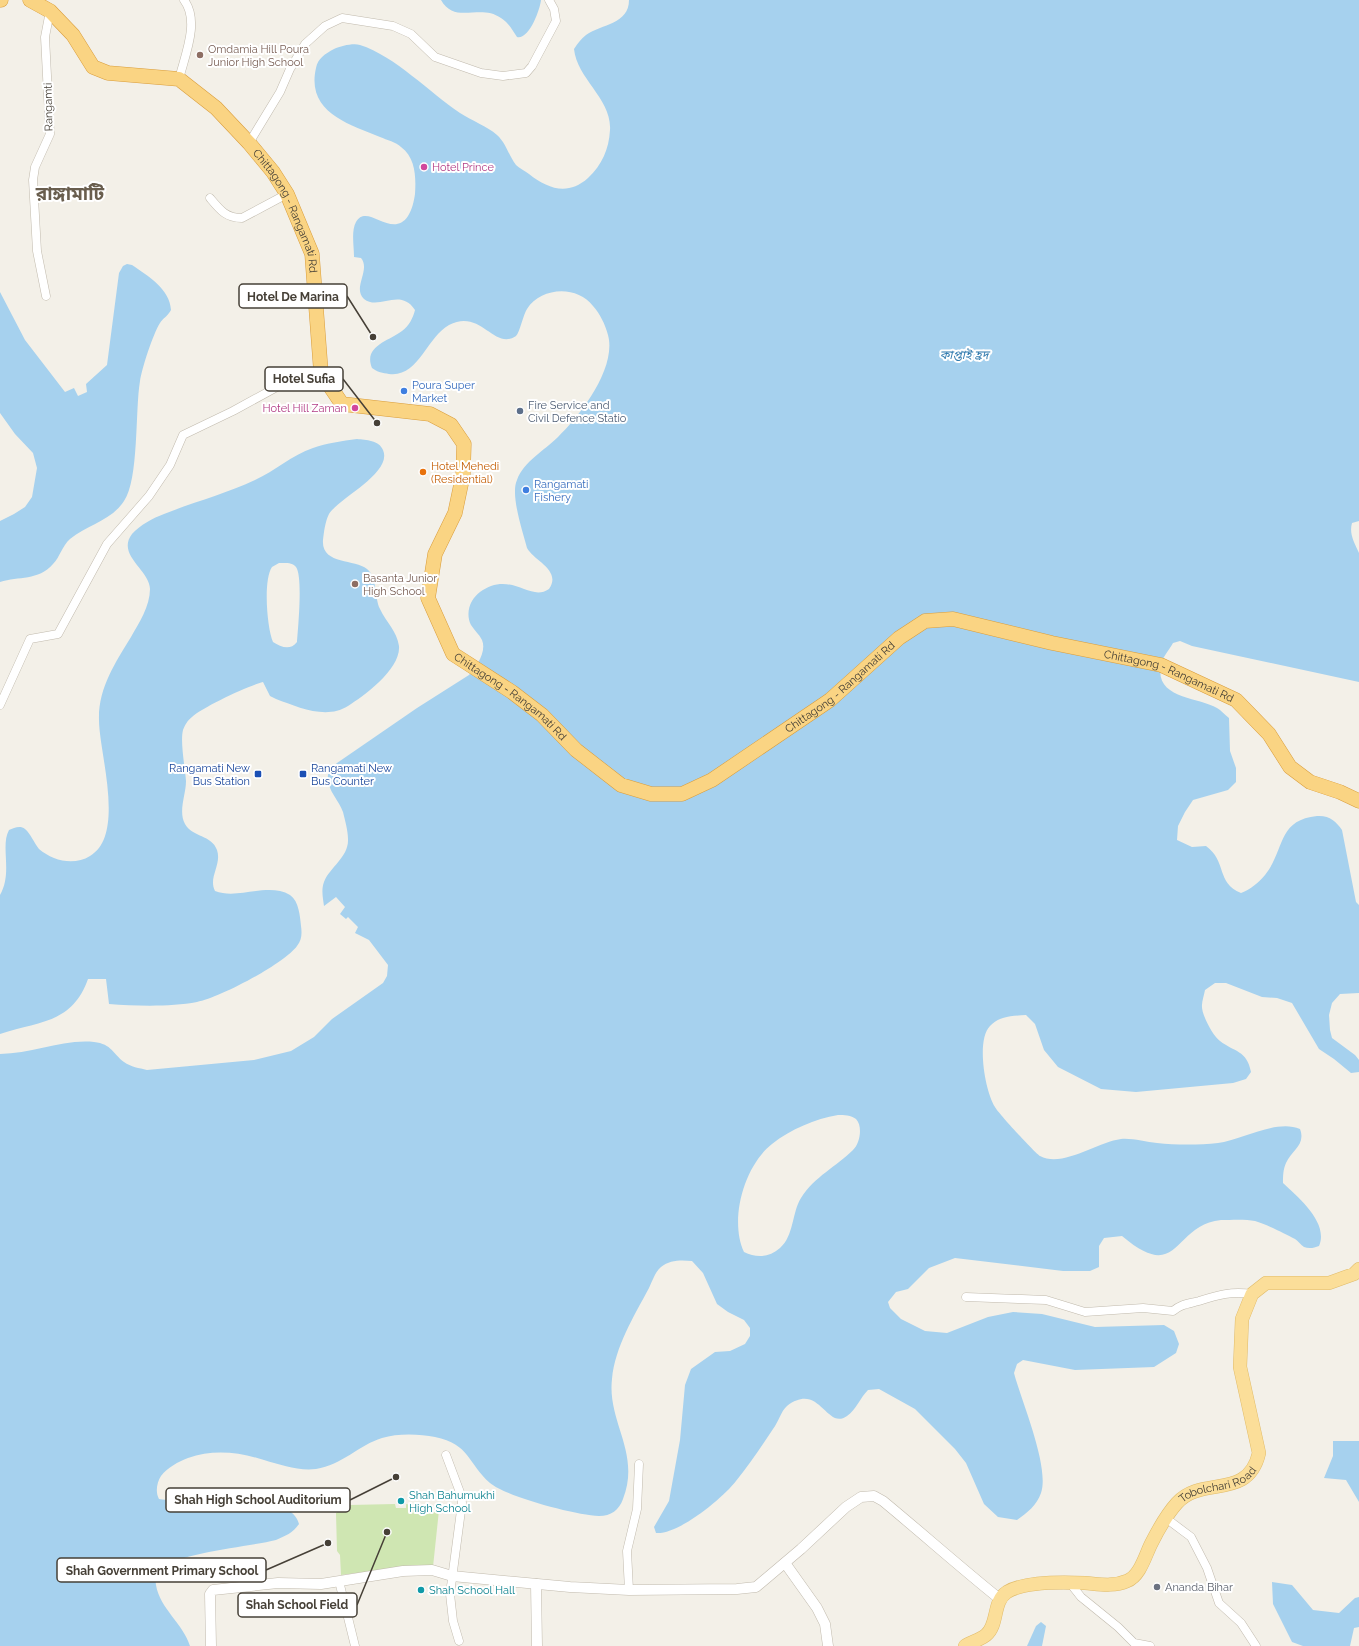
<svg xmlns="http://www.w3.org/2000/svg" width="1359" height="1646" font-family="Raleway,'Noto Sans Bengali',sans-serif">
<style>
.green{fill:#cfe6b2}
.water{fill:#a6d1ee;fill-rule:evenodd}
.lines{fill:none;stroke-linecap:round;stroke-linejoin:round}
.minor-casing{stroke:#c1baad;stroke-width:9}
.tertiary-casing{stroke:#c1baad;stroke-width:11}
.primary-casing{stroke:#e0bb69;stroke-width:14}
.trunk-casing{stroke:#d99d3c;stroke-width:15}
.minor{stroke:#fff;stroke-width:8}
.tertiary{stroke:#fff;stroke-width:10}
.primary{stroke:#fbde99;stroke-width:13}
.trunk{stroke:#fad483;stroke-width:14}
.education-dot{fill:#8d6e63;stroke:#fff;stroke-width:1.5}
.hotel-dot{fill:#d1479c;stroke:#fff;stroke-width:1.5}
.shop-dot{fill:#3f7fe0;stroke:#fff;stroke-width:1.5}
.service-dot{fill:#5c6f8a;stroke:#fff;stroke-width:1.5}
.food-dot{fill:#e8710a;stroke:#fff;stroke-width:1.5}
.transit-dot{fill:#1a4fb4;stroke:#fff;stroke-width:1.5}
.culture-dot{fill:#0f9aa8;stroke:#fff;stroke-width:1.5}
.worship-dot{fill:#6b7280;stroke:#fff;stroke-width:1.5}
.labels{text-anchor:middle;stroke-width:4;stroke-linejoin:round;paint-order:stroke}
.education-label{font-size:11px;fill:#785e54;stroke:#fff;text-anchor:start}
.street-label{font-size:11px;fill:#464037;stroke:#fff}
.hotel-label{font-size:11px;fill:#b23c85;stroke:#fff;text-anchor:start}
.shop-label{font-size:11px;fill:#366cbe;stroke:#fff;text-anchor:start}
.service-label{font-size:11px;fill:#4e5e75;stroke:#fff;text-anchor:start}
.food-label{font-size:11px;fill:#c56008;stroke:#fff;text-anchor:start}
.transit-label{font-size:11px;fill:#164399;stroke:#fff;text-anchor:end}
.culture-label{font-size:11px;fill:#0d838f;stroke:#fff;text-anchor:start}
.worship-label{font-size:11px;fill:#5b616d;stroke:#fff;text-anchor:start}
.water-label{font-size:12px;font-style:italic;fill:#337caf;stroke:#fff}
.town-label{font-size:19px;font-weight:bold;fill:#695e4e;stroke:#fff}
.leader{fill:none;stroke:#464037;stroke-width:1.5}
.callout-dot{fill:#464037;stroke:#fff;stroke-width:1.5}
.callout{fill:#fff;stroke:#464037;stroke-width:1.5}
.callout-label{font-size:12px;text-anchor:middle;font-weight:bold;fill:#464037}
</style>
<rect width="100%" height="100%" fill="#f3f0e8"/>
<polygon class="green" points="395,1504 396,1508 406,1508 406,1504 439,1510 433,1567 390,1569 341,1575 340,1555 337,1551 336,1513 349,1505"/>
<g class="water">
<path d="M441,0H541C540,10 529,40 517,37C512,30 509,23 501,18C480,3 455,25 441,0Z"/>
<path d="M629,0H1359V521L1352,523C1349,534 1354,542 1359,553V682L1192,646L1180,641L1173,643C1169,650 1162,658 1161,665C1154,699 1199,697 1217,708C1221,710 1225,715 1229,718L1230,751L1236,768V782L1228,790L1193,800L1185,812L1178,826L1177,840L1192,847L1206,846C1227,861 1216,883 1241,893C1251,889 1258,883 1265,875C1285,850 1277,820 1317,816C1329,815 1336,821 1342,830L1356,902L1359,905V993L1340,994L1332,1003L1329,1015L1330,1030L1332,1038L1355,1055L1359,1060V1072L1351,1073L1334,1059L1319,1049L1292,1003L1277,998L1262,997L1226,983H1215L1205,990C1204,995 1202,1001 1202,1005C1201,1014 1213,1036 1220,1041C1234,1052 1247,1050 1251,1072L1246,1079L1233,1083L1136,1092L1101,1089L1058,1067L1044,1050L1035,1024L1026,1015C1013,1016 999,1016 990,1026C976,1040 985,1091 995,1107C998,1113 1036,1154 1040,1156C1063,1168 1097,1142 1121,1139C1132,1138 1146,1142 1157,1143C1176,1145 1199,1145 1218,1143C1242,1140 1276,1119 1300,1129C1306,1145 1292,1150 1286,1163C1283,1170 1283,1176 1283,1183C1299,1198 1329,1223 1319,1246C1314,1248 1309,1249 1304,1247C1301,1245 1298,1241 1295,1239C1285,1234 1266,1224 1255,1221C1246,1219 1231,1220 1221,1220C1172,1225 1180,1285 1122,1236L1104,1238L1099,1246V1267L1090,1271H1063L955,1258L929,1268L908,1289L896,1292L888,1302L890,1308L901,1319L925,1331L947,1333L988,1317L1013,1312L1042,1314L1095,1327L1164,1325L1174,1331L1179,1344L1176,1353L1154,1367L1075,1370L1023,1360L1017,1364L1014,1373C1021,1400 1050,1467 1041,1493C1037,1505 1027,1513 1017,1520L998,1517L984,1504L966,1463L955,1449L915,1409L879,1389L868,1390C860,1398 856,1410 847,1416C826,1431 820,1381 787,1406C781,1411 778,1423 773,1429C761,1447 749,1465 736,1481C722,1499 678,1535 656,1533L654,1527L669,1501L680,1440L685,1385L691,1369L715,1352L730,1351L745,1344L750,1336V1328L744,1320L728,1312L717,1304L703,1273L692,1261C680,1260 670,1260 661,1267C655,1272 652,1282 649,1288C634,1316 615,1347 612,1379C607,1422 641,1453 623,1499C619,1510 611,1516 599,1516C575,1515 507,1497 490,1483C468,1464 470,1444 435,1437C420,1434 398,1433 382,1438C359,1445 342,1465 316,1469C298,1471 281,1465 264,1460C239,1452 213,1449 188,1458C178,1462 168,1467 161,1476C157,1482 155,1492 159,1499C181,1502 193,1496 213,1496C234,1495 294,1499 299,1524C293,1533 285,1536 276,1540C249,1547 180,1552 161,1569C157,1573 155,1580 156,1585C160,1609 183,1623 190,1646H0V1054C32,1054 62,1039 94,1042C112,1044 113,1054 124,1062C131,1067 139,1068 147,1070L254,1060L291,1051L314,1037L332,1019L383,983L387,976L388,965L369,940L355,933L358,927L348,917L346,919L340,914L345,907L336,897L324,906C323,898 321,890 324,882C330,867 349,857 348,839C348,831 345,820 343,812C339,800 326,789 328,775C329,770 333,766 337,763L417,708L469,675C476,667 487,652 482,640C479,634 474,630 471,625C467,617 468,608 472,601C476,594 483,589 491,586C516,577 532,601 549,589C562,570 534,561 527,548C523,532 510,495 517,480C524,461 544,451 558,437C580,416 617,368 608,335C605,324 600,314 593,306C577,285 541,287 527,309C523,315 520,332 516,336C494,351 481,308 449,325C427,337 418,378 389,374C383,373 377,372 372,368C363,346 389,341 402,331C409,326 413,318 415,310C400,287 379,311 364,299C352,288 371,270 361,258L354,257C354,246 351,231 356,222C367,202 392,240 408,216C412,210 414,201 415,194C416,178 416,158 401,147C396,142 387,140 380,137C348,124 306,112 316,68C318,58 325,54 334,49C341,46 353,43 360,45C395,56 430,93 460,113C472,121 487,126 497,135C506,143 509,156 516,165C519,168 525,171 529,174C548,189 568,196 588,178C602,165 609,149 610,130C612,99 577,79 574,49C578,43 581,39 586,35C602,24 629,24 629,0ZM838,1115C844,1115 851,1115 856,1119C863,1126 860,1144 853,1150C836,1167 815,1176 801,1198C792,1212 794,1236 780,1248C769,1258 756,1258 744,1252C729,1220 744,1166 772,1144C791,1129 815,1119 838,1115Z"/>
<path d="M127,264L132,265C148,276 170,289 171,310C168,316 163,318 160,323C153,334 142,368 140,381C135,410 139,480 124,501C111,521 87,525 70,539C62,546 60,557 53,564C38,581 19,576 0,582V521L14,514L25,507L32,497L37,468L33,453L15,434L0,413V292L25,340L65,392L74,388L78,396L87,392L86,384L107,365L119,273L123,266Z"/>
<path d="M357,439C366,440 379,440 383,450C393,473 339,498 329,514C325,522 324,532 323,540C321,565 355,559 367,569C378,578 374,597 380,609C386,622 397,631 399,646C401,669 364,696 348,706C326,720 298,707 276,699L270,696L263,682C248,686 203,707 192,717C187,721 185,725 183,730C180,742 185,767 186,781C186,795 178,811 185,824C192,837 212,835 217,850C222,865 208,877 215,891C238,900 268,882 290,895C299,901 300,917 301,926C302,933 302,940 297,946C284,964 219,998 197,1002C171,1007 136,1006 109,1004L106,979H88C72,1024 39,1021 0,1034V895C13,873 0,846 9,830C14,828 20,825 25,829C31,834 34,843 39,849C53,861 74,866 90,856C126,835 99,753 99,720C98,689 115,663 131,637C139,623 150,606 150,589C150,570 116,555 132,534C140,525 153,518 164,514C194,502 225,494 255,480C275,471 292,455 313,448C327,443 342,441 357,439ZM279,563C284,563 293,562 296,567C303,576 298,629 297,642C290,651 281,647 273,642C267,628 263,580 272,567Z"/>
<polygon points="1333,1441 1359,1441 1359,1502 1346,1480 1324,1478 1333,1456"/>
<polygon points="1272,1582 1292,1585 1313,1610 1339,1613 1355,1598 1359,1597 1359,1627 1354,1628 1350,1646 1303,1646 1292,1642 1273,1604"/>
<polygon points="1041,1622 1046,1626 1042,1646 1027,1646 1036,1626"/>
</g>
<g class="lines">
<defs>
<g id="minor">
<path d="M179,79C185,55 200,21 184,0"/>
<polyline points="249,143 280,92 290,69 305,44 325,26 342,18 393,26 411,34 435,57 481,73 503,76 526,73 532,66 556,21 554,9 549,0"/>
<path d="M210,198C220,210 226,218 242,218L287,194"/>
<polyline points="46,296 37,251 33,180 35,167 50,134 45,37 50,11"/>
<polyline points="0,705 30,639 58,634 107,544 149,496 170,465 183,435 233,411 286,382 321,373"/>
<path d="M966,1297L1046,1300L1085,1312L1143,1308L1173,1311C1181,1304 1188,1304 1199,1301C1218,1295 1231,1291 1252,1294"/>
<polyline points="446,1455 461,1495 462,1503 450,1594 453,1621 459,1641"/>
<polyline points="1167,1519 1191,1537 1207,1568 1219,1603 1241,1623 1256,1646"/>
<polyline points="339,1581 355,1646"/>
<polyline points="1070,1583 1081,1597 1118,1627 1134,1643 1150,1646"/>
<polyline points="629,1590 627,1551 637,1509 639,1464"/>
</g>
<g id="tertiary">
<polyline points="785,1563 817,1608 825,1624 828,1646"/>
<polyline points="536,1584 537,1646"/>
<path d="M211,1646L210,1594L213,1590L278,1583L321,1584L403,1571L432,1570L452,1576L570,1587L629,1590L737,1589L756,1587L801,1549L846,1507L861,1497L874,1496L883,1501C923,1534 961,1568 1001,1600"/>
</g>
<g id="primary">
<path id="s1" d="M965,1646C971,1642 980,1640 986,1635C999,1624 992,1602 1007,1592C1025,1581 1064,1582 1085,1583C1099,1584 1113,1587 1127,1581C1140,1576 1145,1556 1151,1544C1157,1532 1168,1513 1177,1503C1202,1475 1248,1501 1259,1453L1240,1367L1242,1319L1252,1294L1266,1283H1329L1354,1274L1359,1269"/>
</g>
<g id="trunk">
<polyline points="0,0 1,0"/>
<path id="s2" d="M30,0L50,11L73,35L93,67L108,73L179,79L216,108L249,143L273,172L287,194L312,254L321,373L342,404L430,414L451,425L464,444L463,475L455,513L435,554L428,598L453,654L512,692L542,715L576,750L621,785L651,794H682L712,780L830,700L899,638L925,621L953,619L1052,643L1161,665L1236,700L1269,734L1290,767L1310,782L1340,792L1359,801"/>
</g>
</defs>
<use href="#minor" class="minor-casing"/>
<use href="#tertiary" class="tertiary-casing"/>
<use href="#primary" class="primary-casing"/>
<use href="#trunk" class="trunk-casing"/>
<use href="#minor" class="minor"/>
<use href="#tertiary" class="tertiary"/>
<use href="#primary" class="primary"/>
<use href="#trunk" class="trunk"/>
</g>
<g class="education-dot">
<circle cx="200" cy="55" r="4"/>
<circle cx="355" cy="584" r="4"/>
</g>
<g class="hotel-dot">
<circle cx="424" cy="167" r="4"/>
<circle cx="355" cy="408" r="4"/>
</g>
<g class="shop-dot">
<circle cx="404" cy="391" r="4"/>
<circle cx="526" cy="490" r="4"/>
</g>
<circle class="service-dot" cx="520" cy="411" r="4"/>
<circle class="food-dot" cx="423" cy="472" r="4"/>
<g class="transit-dot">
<rect x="254" y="770" width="8" height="8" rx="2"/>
<rect x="299" y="770" width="8" height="8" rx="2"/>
</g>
<g class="culture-dot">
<circle cx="401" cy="1501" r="4"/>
<circle cx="421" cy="1590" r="4"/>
</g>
<circle class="worship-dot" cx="1157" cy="1587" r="4"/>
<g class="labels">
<g class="education-label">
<text x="208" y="53">Omdamia Hill Poura<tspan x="208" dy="13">Junior High School</tspan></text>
<text x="363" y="582">Basanta Junior<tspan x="363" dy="13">High School</tspan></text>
</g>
<g class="street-label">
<text transform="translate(48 107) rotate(-91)" y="4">Rangamti</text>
<text dy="4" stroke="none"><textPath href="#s2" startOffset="355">Chittagong - Rangamati Rd</textPath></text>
<text dy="4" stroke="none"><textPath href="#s2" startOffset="1746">Chittagong - Rangamati Rd</textPath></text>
<text dy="4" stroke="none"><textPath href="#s2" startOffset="1386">Chittagong - Rangamati Rd</textPath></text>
<text dy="4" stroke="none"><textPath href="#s2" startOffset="990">Chittagong - Rangamati Rd</textPath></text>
<text dy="4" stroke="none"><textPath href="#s1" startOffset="334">Tobolchari Road</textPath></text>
</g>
<g class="hotel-label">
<text x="432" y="171">Hotel Prince</text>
<text x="347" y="412" text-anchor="end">Hotel Hill Zaman</text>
</g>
<g class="shop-label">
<text x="412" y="389">Poura Super<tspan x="412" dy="13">Market</tspan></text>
<text x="534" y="488">Rangamati<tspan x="534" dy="13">Fishery</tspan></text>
</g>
<g class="service-label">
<text x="528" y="409">Fire Service and<tspan x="528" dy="13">Civil Defence Statio</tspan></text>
</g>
<g class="food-label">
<text x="431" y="470">Hotel Mehedi<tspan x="431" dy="13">(Residential)</tspan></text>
</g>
<g class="transit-label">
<text x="250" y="772">Rangamati New<tspan x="250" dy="13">Bus Station</tspan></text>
<text x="311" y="772" text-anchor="start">Rangamati New<tspan x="311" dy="13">Bus Counter</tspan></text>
</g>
<g class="culture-label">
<text x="409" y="1499">Shah Bahumukhi<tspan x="409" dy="13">High School</tspan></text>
<text x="429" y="1594">Shah School Hall</text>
</g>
<g class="worship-label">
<text x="1165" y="1591">Ananda Bihar</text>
</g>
<g class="water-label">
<text x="964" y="359">কাপ্তাই হ্রদ</text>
</g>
<g class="town-label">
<text x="70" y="200">রাঙ্গামাটি</text>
</g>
</g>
<path class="leader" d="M373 337L347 296M377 423L343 379M396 1477L350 1500M328 1543L266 1570M387 1532L357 1605"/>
<g class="callout-dot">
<circle cx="373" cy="337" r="4"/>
<circle cx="377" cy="423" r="4"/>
<circle cx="396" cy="1477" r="4"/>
<circle cx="328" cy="1543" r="4"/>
<circle cx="387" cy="1532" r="4"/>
</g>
<g class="callout">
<rect x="239" y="284" width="108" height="24" rx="4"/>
<rect x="265" y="367" width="78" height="24" rx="4"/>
<rect x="166" y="1488" width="184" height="24" rx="4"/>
<rect x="57" y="1558" width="209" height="24" rx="4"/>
<rect x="238" y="1593" width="119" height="24" rx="4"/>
</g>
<g class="callout-label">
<text x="293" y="301">Hotel De Marina</text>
<text x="304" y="383">Hotel Sufia</text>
<text x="258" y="1504">Shah High School Auditorium</text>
<text x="162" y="1575">Shah Government Primary School</text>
<text x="297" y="1609">Shah School Field</text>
</g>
</svg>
